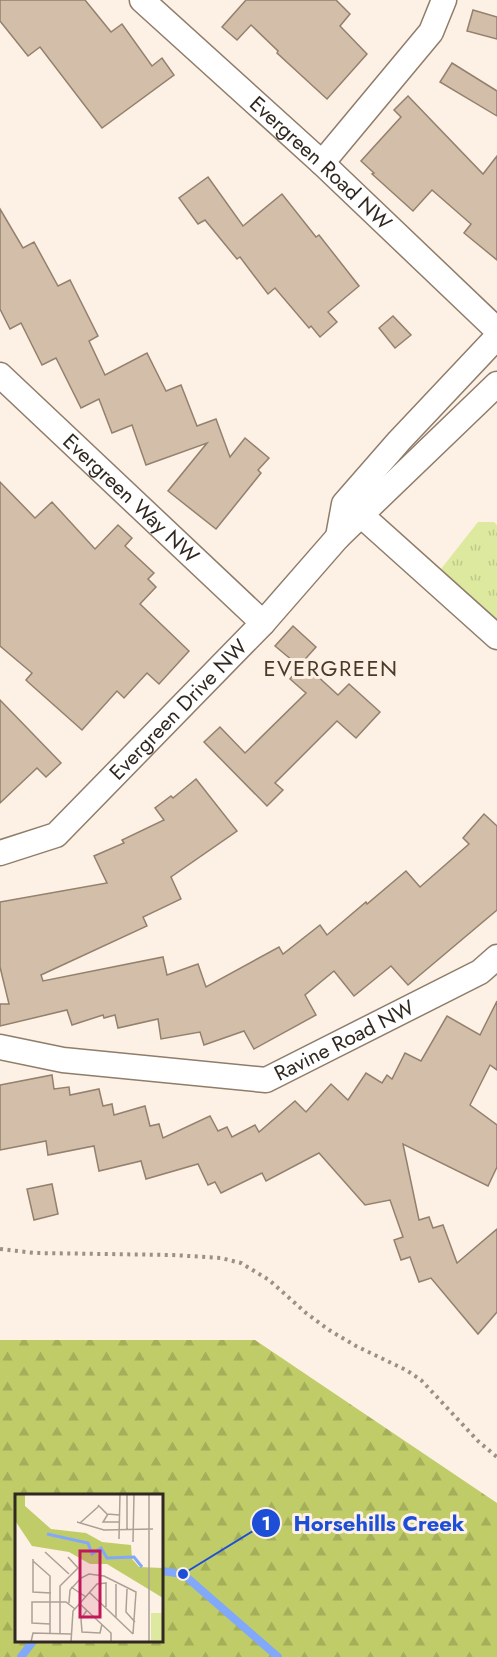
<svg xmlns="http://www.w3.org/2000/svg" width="497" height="1657" font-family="Jost,sans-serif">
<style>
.forest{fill:url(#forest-firs);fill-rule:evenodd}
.park{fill:url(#park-tufts)}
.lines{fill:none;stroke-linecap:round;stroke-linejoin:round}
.stream{stroke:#82a8fa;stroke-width:8}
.building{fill:#d2bea9;stroke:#93806d;stroke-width:1.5}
.minor-casing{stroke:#8f7d6a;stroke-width:27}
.path{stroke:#9b9086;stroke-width:4;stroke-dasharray:3 4.5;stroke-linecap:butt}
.minor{stroke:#fff;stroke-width:24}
.labels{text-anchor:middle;stroke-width:6;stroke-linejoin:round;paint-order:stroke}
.street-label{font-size:21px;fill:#312921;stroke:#fdf0e4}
.neighbourhood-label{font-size:22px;letter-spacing:1.5px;fill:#493928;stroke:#fdf0e4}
.inset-river{fill:none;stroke:#82a8fa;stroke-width:3}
.inset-road{fill:none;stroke:#aba096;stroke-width:1.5}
.view{fill:#c2185b;fill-opacity:0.15;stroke:#c2185b;stroke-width:3}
.inset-edge{fill:none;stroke:#312921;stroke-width:3}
.leader{fill:none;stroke:#1d4ed8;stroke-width:2}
.callout-dot{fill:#1d4ed8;stroke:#fdf0e4;stroke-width:2}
.mark-label{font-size:18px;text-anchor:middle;font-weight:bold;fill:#fff}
.callout-label{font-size:22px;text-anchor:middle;font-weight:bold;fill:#1d4ed8;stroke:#fdf0e4;stroke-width:6;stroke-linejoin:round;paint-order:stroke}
</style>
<defs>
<pattern id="forest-firs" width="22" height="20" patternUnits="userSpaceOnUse" patternTransform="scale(1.5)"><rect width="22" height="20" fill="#bfcc68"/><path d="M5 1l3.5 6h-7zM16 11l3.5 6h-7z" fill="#a5af5a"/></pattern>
<pattern id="park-tufts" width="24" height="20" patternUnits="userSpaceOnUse" patternTransform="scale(1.5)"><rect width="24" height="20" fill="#dde99e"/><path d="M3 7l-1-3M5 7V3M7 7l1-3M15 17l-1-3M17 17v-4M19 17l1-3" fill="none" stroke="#bec888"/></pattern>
</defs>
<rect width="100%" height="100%" fill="#fdf0e4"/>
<path class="forest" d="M0,1340H255L497,1503V1657H0ZM16,1495H162V1640H16Z"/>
<polygon class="park" points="478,522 494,522 497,525 497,619 441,569"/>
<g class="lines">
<g class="stream">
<polyline points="162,1571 183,1574 278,1657"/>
<polyline points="21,1657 34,1640"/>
</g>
</g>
<g class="building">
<polygon points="0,0 85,0 111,32 122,24 152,66 162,58 174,75 102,128 40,47 28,56 0,21"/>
<polygon points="246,0 336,0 350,14 340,26 367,54 327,99 277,53 278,51 251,25 237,40 222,27"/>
<polygon points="473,10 497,17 497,39 467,31"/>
<polygon points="452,63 497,91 497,116 440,82"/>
<polygon points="408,96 483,174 497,156 497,260 464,233 471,224 432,190 413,211 372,174 374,173 361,161 401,117 394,110"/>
<polygon points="208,177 243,226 282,194 316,237 319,235 359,286 328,312 337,322 320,337 311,326 309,328 275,288 268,294 240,257 237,259 205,220 198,224 179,198"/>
<polygon points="0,209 23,248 34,242 58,286 70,280 98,336 89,341 105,375 147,353 166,391 181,385 197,426 216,419 230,457 245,438 269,458 258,470 261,473 216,529 168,491 207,443 146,465 132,425 112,433 99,399 81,408 56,358 42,365 21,323 10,329 0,309"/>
<polygon points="393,316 411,335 395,348 379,328"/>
<polygon points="0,482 35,518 52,502 95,549 118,525 132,538 125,546 154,573 148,579 156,587 140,604 189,651 159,684 147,673 124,698 117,691 82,730 28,682 26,680 32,673 0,646"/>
<polygon points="293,626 316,647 299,666 275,646"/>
<polygon points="303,663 338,695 349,684 380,712 356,738 337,721 275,783 283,790 267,806 204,742 220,727 245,753 306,693 290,679"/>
<polygon points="0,700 61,763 46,777 37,768 0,803"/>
<polygon points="196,779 237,831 171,877 181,899 143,917 147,926 41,975 43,981 163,957 167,975 198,964 206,987 279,947 283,954 320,925 327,935 366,902 367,904 406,871 420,887 469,844 463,838 484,814 497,826 497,910 408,985 391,966 354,996 334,971 305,995 316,1015 254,1049 244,1031 204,1045 200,1032 161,1039 158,1019 118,1028 115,1015 104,1018 103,1015 72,1025 67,1010 0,1026 0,1004 9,1004 0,967 0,902 107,883 94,856 124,843 122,840 164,820 155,808 171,796 173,798"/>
<polygon points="497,1001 497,1070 490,1065 470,1105 497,1125 497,1167 488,1186 403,1144 419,1220 429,1217 433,1228 443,1225 457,1263 497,1229 497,1312 478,1334 431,1278 419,1282 410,1257 401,1260 394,1240 403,1237 390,1200 365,1205 319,1153 266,1181 262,1173 221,1193 215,1182 208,1185 198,1164 146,1179 141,1161 99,1171 94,1146 48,1155 46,1141 0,1150 0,1085 52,1075 54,1089 69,1087 70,1095 99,1089 103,1106 112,1104 114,1115 145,1106 150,1126 159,1124 163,1138 210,1116 218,1131 227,1127 232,1137 255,1125 259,1132 295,1101 306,1112 331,1084 348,1100 366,1073 382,1083 387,1075 392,1079 405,1053 421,1061 447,1016 480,1035"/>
<polygon points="52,1184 58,1214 34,1220 27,1189"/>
</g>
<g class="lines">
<defs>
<g id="minor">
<path id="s1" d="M142,0L322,163L497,330"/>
<polyline points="322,163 431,32 444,0"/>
<path id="s2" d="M0,375L263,623"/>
<polyline points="348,507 361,515 497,637"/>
<polyline points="338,537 344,504 399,441 497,337"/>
<path id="s3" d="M0,853L56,835L263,623L338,537L497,384"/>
<path id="s4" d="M0,1047L63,1060L266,1080L480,972L497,957"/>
</g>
</defs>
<use href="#minor" class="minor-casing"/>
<polyline class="path" points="0,1249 35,1253 173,1255 221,1258 241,1263 269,1280 306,1313 329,1330 356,1346 406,1370 421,1380 479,1442 497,1457"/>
<use href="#minor" class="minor"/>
</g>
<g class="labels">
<g class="street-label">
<text dy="7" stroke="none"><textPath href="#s1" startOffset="242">Evergreen Road NW</textPath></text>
<text dy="7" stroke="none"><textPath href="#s2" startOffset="180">Evergreen Way NW</textPath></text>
<text dy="7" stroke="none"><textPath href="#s3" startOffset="234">Evergreen Drive NW</textPath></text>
<text dy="7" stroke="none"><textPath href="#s4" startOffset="356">Ravine Road NW</textPath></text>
</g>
<g class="neighbourhood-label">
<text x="331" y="676">EVERGREEN</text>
</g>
</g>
<g transform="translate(15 1494)">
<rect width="148" height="148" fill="#fdf0e4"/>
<path d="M0,0H10V12L36,35L71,39L87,48L116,51L117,65L124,73L148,74V104L92,70H75L54,58L17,52L1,28Z" fill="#bfcc68"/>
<path d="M136,119H148V148H136Z" fill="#dde99e"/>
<path class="inset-river" d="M32,40L73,49L77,60L86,54L92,64L119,63L127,73"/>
<path class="inset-road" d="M112,0V35M83,11L92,20L105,21M93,20L88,28H105M62,28L89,36L138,35M65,29L84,12M104,45L105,0M118,48L119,0M30,58L54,80M18,65V98L36,99M18,67L35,82V139M56,93L71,103M112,95L111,118L120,128M74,98L118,140M54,109L55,96L66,84L74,80L89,82L121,98L118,140M65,110L96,139V148M91,113V88M72,116L66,125L67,138L85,139L87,130M101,123V90M35,130L17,129V108H51L60,115M45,139V92L63,74L53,63M16,148L18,139L56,140M56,148L58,117L82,90L91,89M134,148V0"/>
<path class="view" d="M65,57H85V123H65Z"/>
<rect width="148" height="148" class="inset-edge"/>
</g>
<path class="leader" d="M183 1574L266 1523"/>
<g class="callout-dot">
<circle cx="183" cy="1574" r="6"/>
<circle cx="266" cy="1523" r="15"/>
</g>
<g class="mark-label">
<text x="266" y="1530">1</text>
</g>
<g class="callout-label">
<text x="379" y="1531">Horsehills Creek</text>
</g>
</svg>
